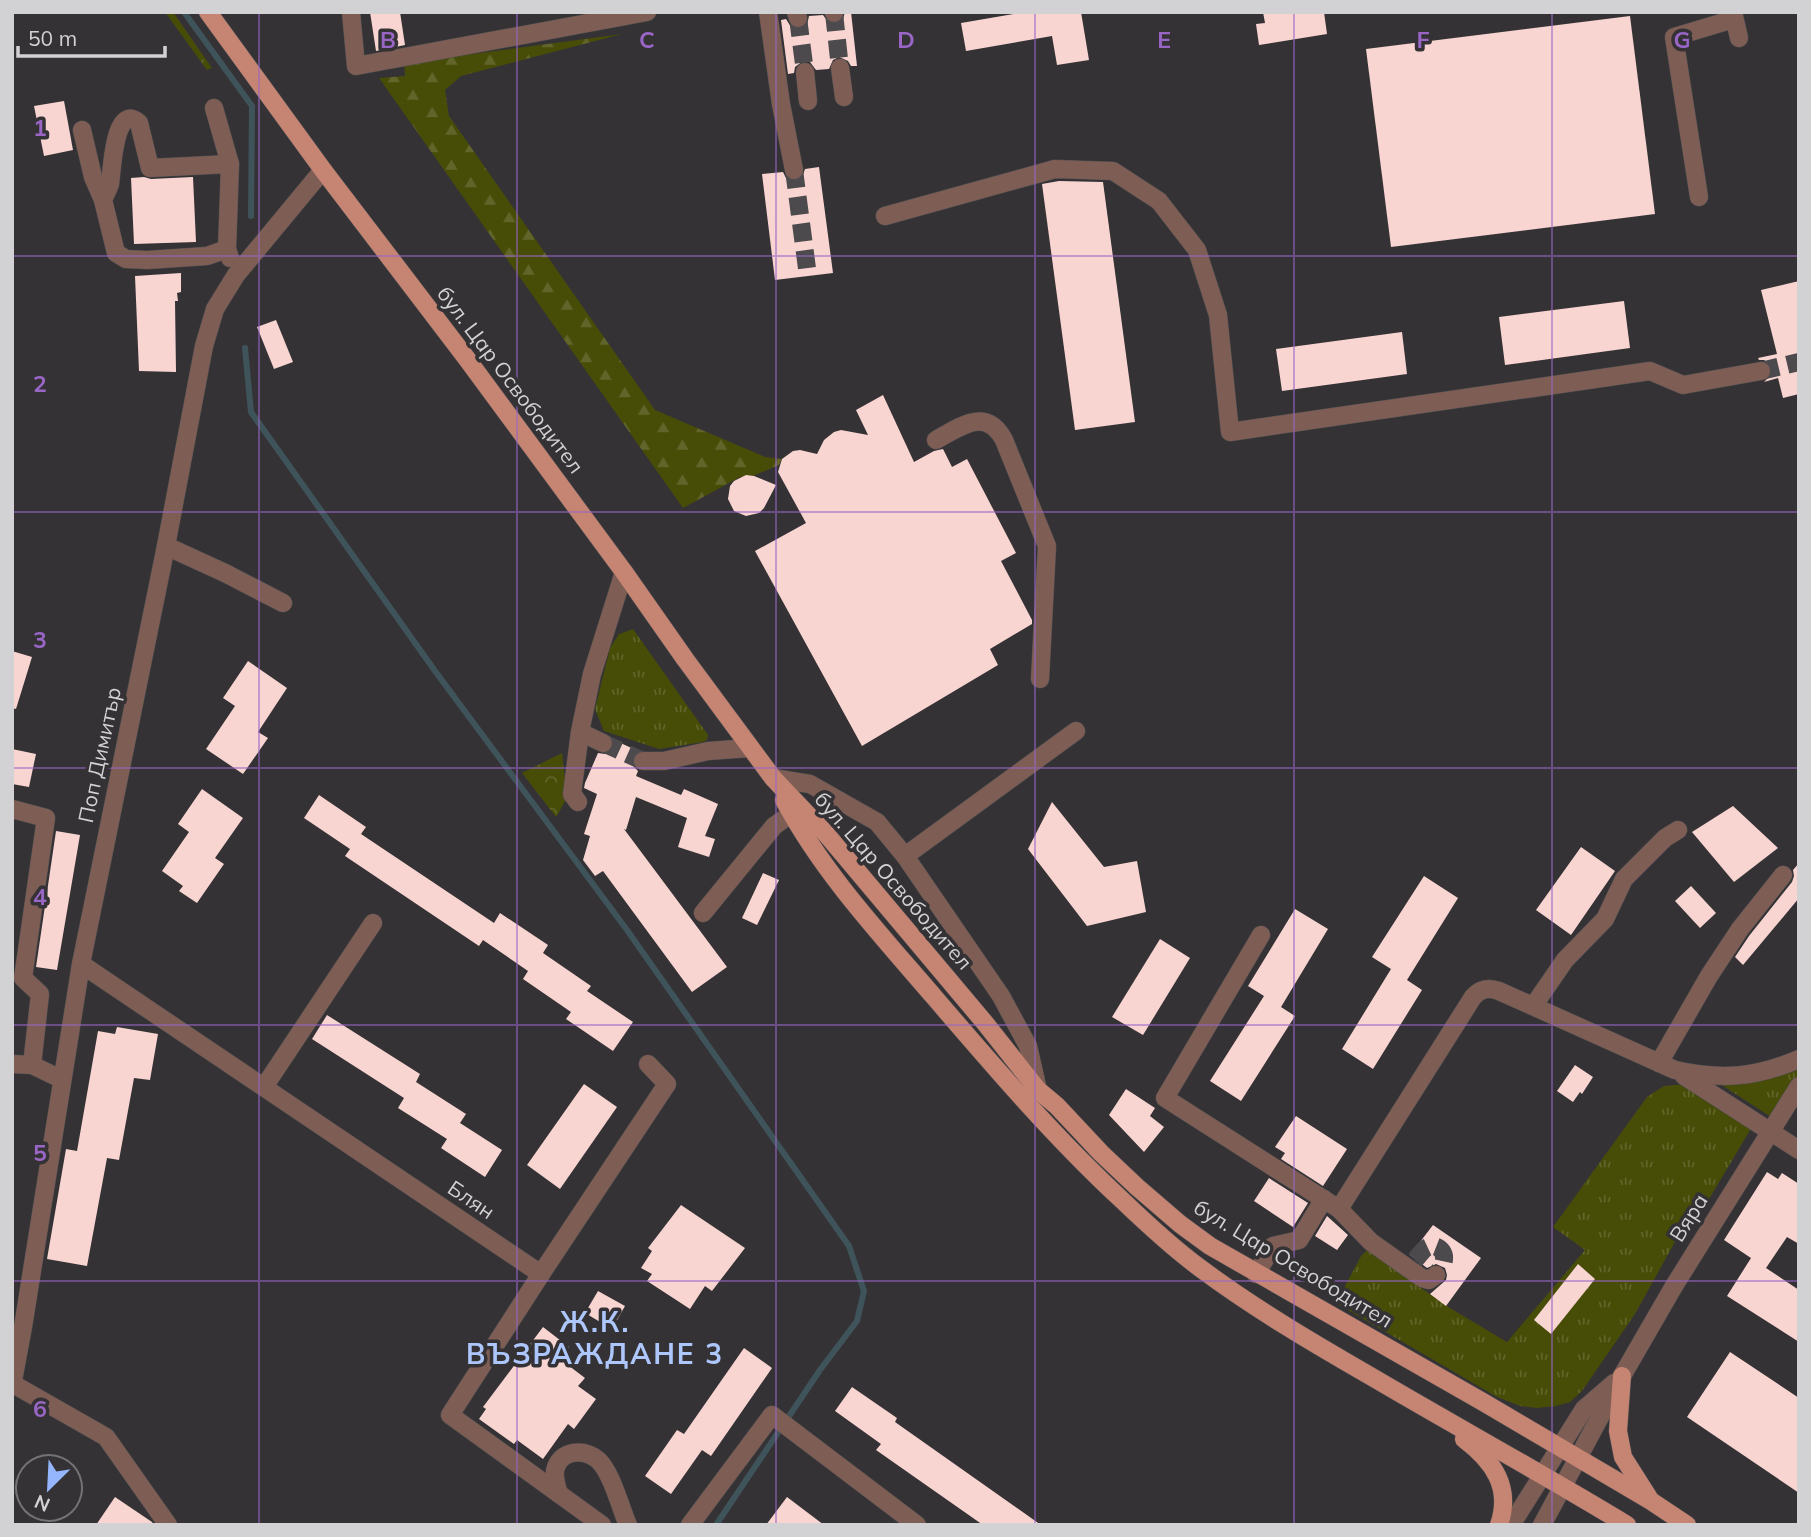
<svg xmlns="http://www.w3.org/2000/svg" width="1811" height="1537" font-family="Mulish,sans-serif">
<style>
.grass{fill:url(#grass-tufts)}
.forest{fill:url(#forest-firs)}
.park{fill:url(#park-crowns)}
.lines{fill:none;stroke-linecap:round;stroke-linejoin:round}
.stream{stroke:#3f545a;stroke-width:6}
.building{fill:#f9d5d2}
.minor-tunnel{stroke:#4c4a4d;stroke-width:18;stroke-dasharray:18 9;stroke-linecap:butt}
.minor-casing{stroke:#504f51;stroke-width:19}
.major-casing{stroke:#504f51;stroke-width:19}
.minor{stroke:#7d5d54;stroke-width:18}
.major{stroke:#c68473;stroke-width:18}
.grid{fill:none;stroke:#9966c6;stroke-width:2;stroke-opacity:0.55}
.labels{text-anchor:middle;stroke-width:7;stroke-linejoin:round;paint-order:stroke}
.street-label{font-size:21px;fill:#d2d1d3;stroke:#343235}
.district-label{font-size:28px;font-weight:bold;letter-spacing:2px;fill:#adc6fb;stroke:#343235}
.grid-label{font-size:23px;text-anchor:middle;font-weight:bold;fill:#9966c6;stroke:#343235;stroke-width:7;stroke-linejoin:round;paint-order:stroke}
</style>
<defs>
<pattern id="grass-tufts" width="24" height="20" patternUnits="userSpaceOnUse" patternTransform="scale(1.75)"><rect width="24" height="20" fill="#474c07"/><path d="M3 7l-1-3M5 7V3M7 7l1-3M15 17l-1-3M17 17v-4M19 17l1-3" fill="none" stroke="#61652a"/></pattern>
<pattern id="forest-firs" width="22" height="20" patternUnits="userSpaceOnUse" patternTransform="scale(1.75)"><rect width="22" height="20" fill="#474c07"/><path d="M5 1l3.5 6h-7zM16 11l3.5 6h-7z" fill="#61652a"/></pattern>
<pattern id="park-crowns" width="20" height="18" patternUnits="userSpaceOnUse" patternTransform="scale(1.75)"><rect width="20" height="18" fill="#474c07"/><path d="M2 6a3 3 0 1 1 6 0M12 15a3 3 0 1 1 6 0" fill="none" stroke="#61652a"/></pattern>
</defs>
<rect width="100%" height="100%" fill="#343235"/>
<g class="grass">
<polygon points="165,12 173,12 212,68 207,70"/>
<polygon points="633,629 708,735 707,740 703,742 659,749 604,731 595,709 610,648 619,634"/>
<polygon points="1799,1063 1799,1077 1771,1117 1714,1080"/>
<polygon points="1687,1084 1752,1127 1709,1199 1681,1231 1635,1314 1582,1391 1570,1402 1556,1406 1537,1408 1520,1406 1497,1397 1336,1303 1361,1256 1367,1250 1450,1308 1507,1342 1585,1250 1553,1227 1647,1097 1664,1086"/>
</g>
<polygon class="forest" points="622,34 461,76 445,90 449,116 655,410 765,457 782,459 779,465 753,476 740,477 683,508 379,78 405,76 404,63"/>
<polygon class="park" points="562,753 567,798 556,817 522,773"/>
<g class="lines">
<g class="stream">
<polyline points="184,12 252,106 251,216"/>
<polyline points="245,348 251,412 435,671 627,930 849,1246 864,1291 857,1321 820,1370 716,1525"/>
</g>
</g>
<g class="building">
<polygon points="370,12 400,12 405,45 376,51"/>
<polygon points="845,12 851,12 857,66 851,66 848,61 839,57 833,60 829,69 816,70 810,62 803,61 795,67 794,73 788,74 781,20 786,19 791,27 801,29 807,25 809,16 823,15 828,22 835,24 843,19"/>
<polygon points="1026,12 1081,12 1089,60 1057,65 1052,36 966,51 961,23"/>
<polygon points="1263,12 1324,12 1327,34 1259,45 1256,24 1265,23"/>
<polygon points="1630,16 1655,214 1391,247 1366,49"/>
<polygon points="64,101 73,150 44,156 34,106"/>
<polygon points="819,167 833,273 775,280 762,174 783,172 786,178 796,181 802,178 805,169"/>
<polygon points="144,177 151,179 193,177 196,242 134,244 131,178"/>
<polygon points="1059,181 1103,182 1135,422 1075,430 1042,184"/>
<polygon points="181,273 181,292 177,293 178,301 175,301 176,372 139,371 135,276"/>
<polygon points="1799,281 1799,394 1783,398 1778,378 1764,382 1771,375 1772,368 1769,363 1764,360 1759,360 1758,358 1777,354 1761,290"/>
<polygon points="1624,301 1630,348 1505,365 1499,317"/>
<polygon points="276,320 293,362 274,369 257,327"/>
<polygon points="1402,332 1407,374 1282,391 1276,349"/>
<polygon points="883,395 914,462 934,451 943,449 952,467 967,459 1016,553 1001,561 1032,620 1032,624 990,649 998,665 862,746 755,551 806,523 778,472 782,459 793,451 800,450 817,454 824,440 834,432 841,430 868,435 856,410"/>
<polygon points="746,475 754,476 776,485 764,508 759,513 746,516 734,511 728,499 730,486 734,481"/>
<polygon points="12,651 32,657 16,709 12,708"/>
<polygon points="248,661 287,688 258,732 268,738 243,774 206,749 235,706 223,698"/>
<polygon points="614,740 638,751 634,755 632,760 634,767 638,771 636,776 681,795 684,789 718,804 705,836 715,839 709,857 678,847 687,818 636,797 626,830 624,829 727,967 692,992 603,871 595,876 583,860 590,836 584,834 597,794 584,788 585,783 598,753 605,754 610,752 613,747"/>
<polygon points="12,749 36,754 29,787 12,784"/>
<polygon points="202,789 243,818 215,858 224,864 197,903 179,891 183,886 162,871 189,832 178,824"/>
<polygon points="319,795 366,827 361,834 494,923 500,913 548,945 543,953 591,986 587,991 633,1022 613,1051 566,1019 571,1012 523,979 528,971 483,940 479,946 345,856 350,849 304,818"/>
<polygon points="1052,802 1104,867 1137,861 1146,912 1087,926 1028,849"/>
<polygon points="1733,806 1778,848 1734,882 1692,832"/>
<polygon points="56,831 80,835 57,970 36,967"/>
<polygon points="1581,847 1615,871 1571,935 1536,910"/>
<polygon points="1799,863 1799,898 1743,965 1735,957 1749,936 1792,882 1794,876 1793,870"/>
<polygon points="763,873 779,880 757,925 742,918"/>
<polygon points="1424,876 1458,898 1407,980 1422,990 1373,1069 1342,1049 1391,969 1372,957"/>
<polygon points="1691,886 1716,913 1700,928 1675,901"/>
<polygon points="1295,909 1328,929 1281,1007 1295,1016 1241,1101 1210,1081 1264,996 1248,986"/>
<polygon points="1160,939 1190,958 1143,1035 1112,1017"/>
<polygon points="327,1015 420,1074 416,1082 466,1114 460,1123 502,1150 485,1177 441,1148 447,1139 398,1108 404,1098 312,1039"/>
<polygon points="117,1027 158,1034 150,1080 134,1078 119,1160 107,1158 87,1266 47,1259 66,1149 77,1151 98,1031 115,1034"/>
<polygon points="1575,1065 1593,1077 1582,1094 1580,1092 1573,1102 1557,1091"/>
<polygon points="584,1084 617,1107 560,1189 527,1165"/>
<polygon points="1126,1089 1155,1108 1150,1116 1164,1127 1144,1152 1109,1115"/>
<polygon points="1296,1116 1347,1149 1323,1186 1281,1159 1285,1153 1275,1147"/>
<polygon points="1767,1172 1778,1179 1782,1173 1799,1184 1799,1244 1787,1237 1766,1268 1799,1290 1799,1342 1727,1296 1751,1258 1724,1240"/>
<polygon points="1269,1178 1308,1203 1293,1227 1254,1201"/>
<polygon points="681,1205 745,1248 712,1291 705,1286 690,1309 647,1281 652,1274 641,1268 652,1251 648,1248"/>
<polygon points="1327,1216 1348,1235 1337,1250 1315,1236"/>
<polygon points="1433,1225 1481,1258 1446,1306 1430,1294 1446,1280 1447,1275 1445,1268 1436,1264 1427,1268 1410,1255"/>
<polygon points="1578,1264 1595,1279 1551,1334 1534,1320"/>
<polygon points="598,1291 625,1306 612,1329 585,1313"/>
<polygon points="543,1327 569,1347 560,1359 585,1378 578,1386 596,1399 574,1429 568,1424 543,1459 517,1440 514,1444 479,1419 486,1409 483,1407"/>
<polygon points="744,1348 772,1368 711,1456 702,1450 671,1494 645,1476 677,1430 684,1434"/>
<polygon points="1730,1352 1799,1398 1799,1493 1687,1417"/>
<polygon points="852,1387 897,1418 895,1422 1041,1525 983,1525 876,1450 881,1444 835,1411"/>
<polygon points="115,1497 152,1522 154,1525 96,1525"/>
<polygon points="787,1497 824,1525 766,1525"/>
</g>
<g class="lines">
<g class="minor-tunnel">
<polyline points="834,13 840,68"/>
<polyline points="798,18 805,72"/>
<polyline points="794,170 808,276"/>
<polyline points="1761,371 1799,362"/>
<polyline points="603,743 643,761"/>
<path d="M1415,1260C1419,1256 1423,1249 1428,1247C1435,1243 1445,1250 1444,1259C1444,1265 1439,1270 1436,1275"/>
</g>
<defs>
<g id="minor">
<polyline points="351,12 356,66 647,12"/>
<polyline points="768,12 781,104 794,170"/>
<polyline points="796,12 798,18"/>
<polyline points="834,12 834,13"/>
<polyline points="1733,12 1739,38"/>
<polyline points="840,68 844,97"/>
<polyline points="805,72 808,101"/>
<polyline points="214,108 230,164 227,249 230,258"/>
<polyline points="82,130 93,177 103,200 116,253 126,259 147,260 207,256 227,249"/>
<polyline points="1699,197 1674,37 1734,19"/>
<path d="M103,200C105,195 108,190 110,184C112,172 114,101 139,123L150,168L230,164"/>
<polyline points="885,216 1055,169 1113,171 1159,201 1197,250 1218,315 1230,432 1650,371 1683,385 1761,371"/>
<path d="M936,440C960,427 986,406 1004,440L1047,546L1040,679"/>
<polyline points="166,546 225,573 283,603"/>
<polyline points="603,743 580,732 592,674 624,572"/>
<polyline points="643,761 664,761 708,751 750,748"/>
<polyline points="773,778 810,784 877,822 905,856 1001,996 1028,1046 1038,1090"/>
<polyline points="578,802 572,794 580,732"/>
<polyline points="12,809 46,818 23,978 40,994 32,1065"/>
<polyline points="905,856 1076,731"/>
<polyline points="703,913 774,826 791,814"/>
<path d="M1261,935L1165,1098L1339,1209L1473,997C1480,989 1488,987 1499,991L1675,1070C1721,1080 1755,1078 1799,1059"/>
<polyline points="81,964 541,1274 450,1415 602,1525"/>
<polyline points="1534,1005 1565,960 1605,919 1624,879 1665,838 1678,830"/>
<polyline points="1659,1063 1709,976 1740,929 1783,875"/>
<polyline points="12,1064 32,1065 61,1079"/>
<polyline points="1684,1076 1799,1150"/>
<polyline points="264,1087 373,923"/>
<polyline points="1339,1209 1371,1242 1422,1278 1429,1280 1436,1275"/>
<polyline points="541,1274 667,1084 648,1064"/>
<polyline points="1256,1274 1273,1246 1299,1240 1324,1199"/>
<polyline points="13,1384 106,1437 168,1525"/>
<polyline points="12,1386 23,1327 81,964 166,546 204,346 215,309 236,275 323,170"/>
<path d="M559,1494C556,1485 553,1475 556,1467C563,1449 585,1449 598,1460C612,1473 620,1507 628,1525"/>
<polyline points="690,1525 772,1415 917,1525"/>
<polyline points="1511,1525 1584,1409 1614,1383"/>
<polyline points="1542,1525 1622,1376 1674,1286 1799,1086"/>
</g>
<g id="major">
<polyline points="208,12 323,170 467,359 624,572 685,659 773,778 827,835 985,1023 1038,1090 1057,1106 1101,1153 1137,1187 1180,1224 1210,1246 1483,1402 1651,1501 1687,1525"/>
<path d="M784,800C823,873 881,935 935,998C995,1068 1055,1138 1123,1201C1147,1224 1173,1248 1200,1268C1255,1309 1313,1343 1372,1377C1457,1427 1543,1474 1627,1525"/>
<polyline points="1622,1376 1618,1431 1623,1457 1649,1498"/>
<path d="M1464,1439C1493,1461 1512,1487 1499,1525"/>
</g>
</defs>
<use href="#minor" class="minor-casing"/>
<use href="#major" class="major-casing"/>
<use href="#minor" class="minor"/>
<use href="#major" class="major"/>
</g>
<path class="grid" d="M259,12V1525M517,12V1525M776,12V1525M1035,12V1525M1294,12V1525M1552,12V1525M12,256H1799M12,512H1799M12,768H1799M12,1025H1799M12,1281H1799"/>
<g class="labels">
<g class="street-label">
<text transform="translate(510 380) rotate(53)" y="7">бул. Цар Освободител</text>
<text transform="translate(100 755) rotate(-78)" y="7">Поп Димитър</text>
<text transform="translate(893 881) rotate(49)" y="7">бул. Цар Освободител</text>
<text transform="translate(471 1200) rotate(34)" y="7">Блян</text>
<text transform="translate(1689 1218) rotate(-58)" y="7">Вяра</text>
<text transform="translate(1293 1264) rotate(31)" y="7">бул. Цар Освободител</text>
</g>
<g class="district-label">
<text x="595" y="1332">Ж.К.<tspan x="595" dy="32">ВЪЗРАЖДАНЕ 3</tspan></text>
</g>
</g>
<g class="grid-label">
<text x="388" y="48">B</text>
<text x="647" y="48">C</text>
<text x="906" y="48">D</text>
<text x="1164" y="48">E</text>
<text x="1423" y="48">F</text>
<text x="1682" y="48">G</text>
<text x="40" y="136">1</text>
<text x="40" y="392">2</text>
<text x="40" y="648">3</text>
<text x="40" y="905">4</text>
<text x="40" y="1161">5</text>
<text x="40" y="1417">6</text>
</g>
<rect width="1811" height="1537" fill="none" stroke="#d2d1d3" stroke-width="28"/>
<g transform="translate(49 1488) rotate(204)"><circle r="33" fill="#343235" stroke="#737274" stroke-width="2"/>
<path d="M0-5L12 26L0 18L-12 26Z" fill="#95b6fd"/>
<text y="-10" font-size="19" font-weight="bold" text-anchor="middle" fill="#d2d1d3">N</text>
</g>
<path d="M18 46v10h147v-10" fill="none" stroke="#d2d1d3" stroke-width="3.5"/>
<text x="28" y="46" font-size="21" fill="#d2d1d3" stroke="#343235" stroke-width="5" paint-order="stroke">50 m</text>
</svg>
